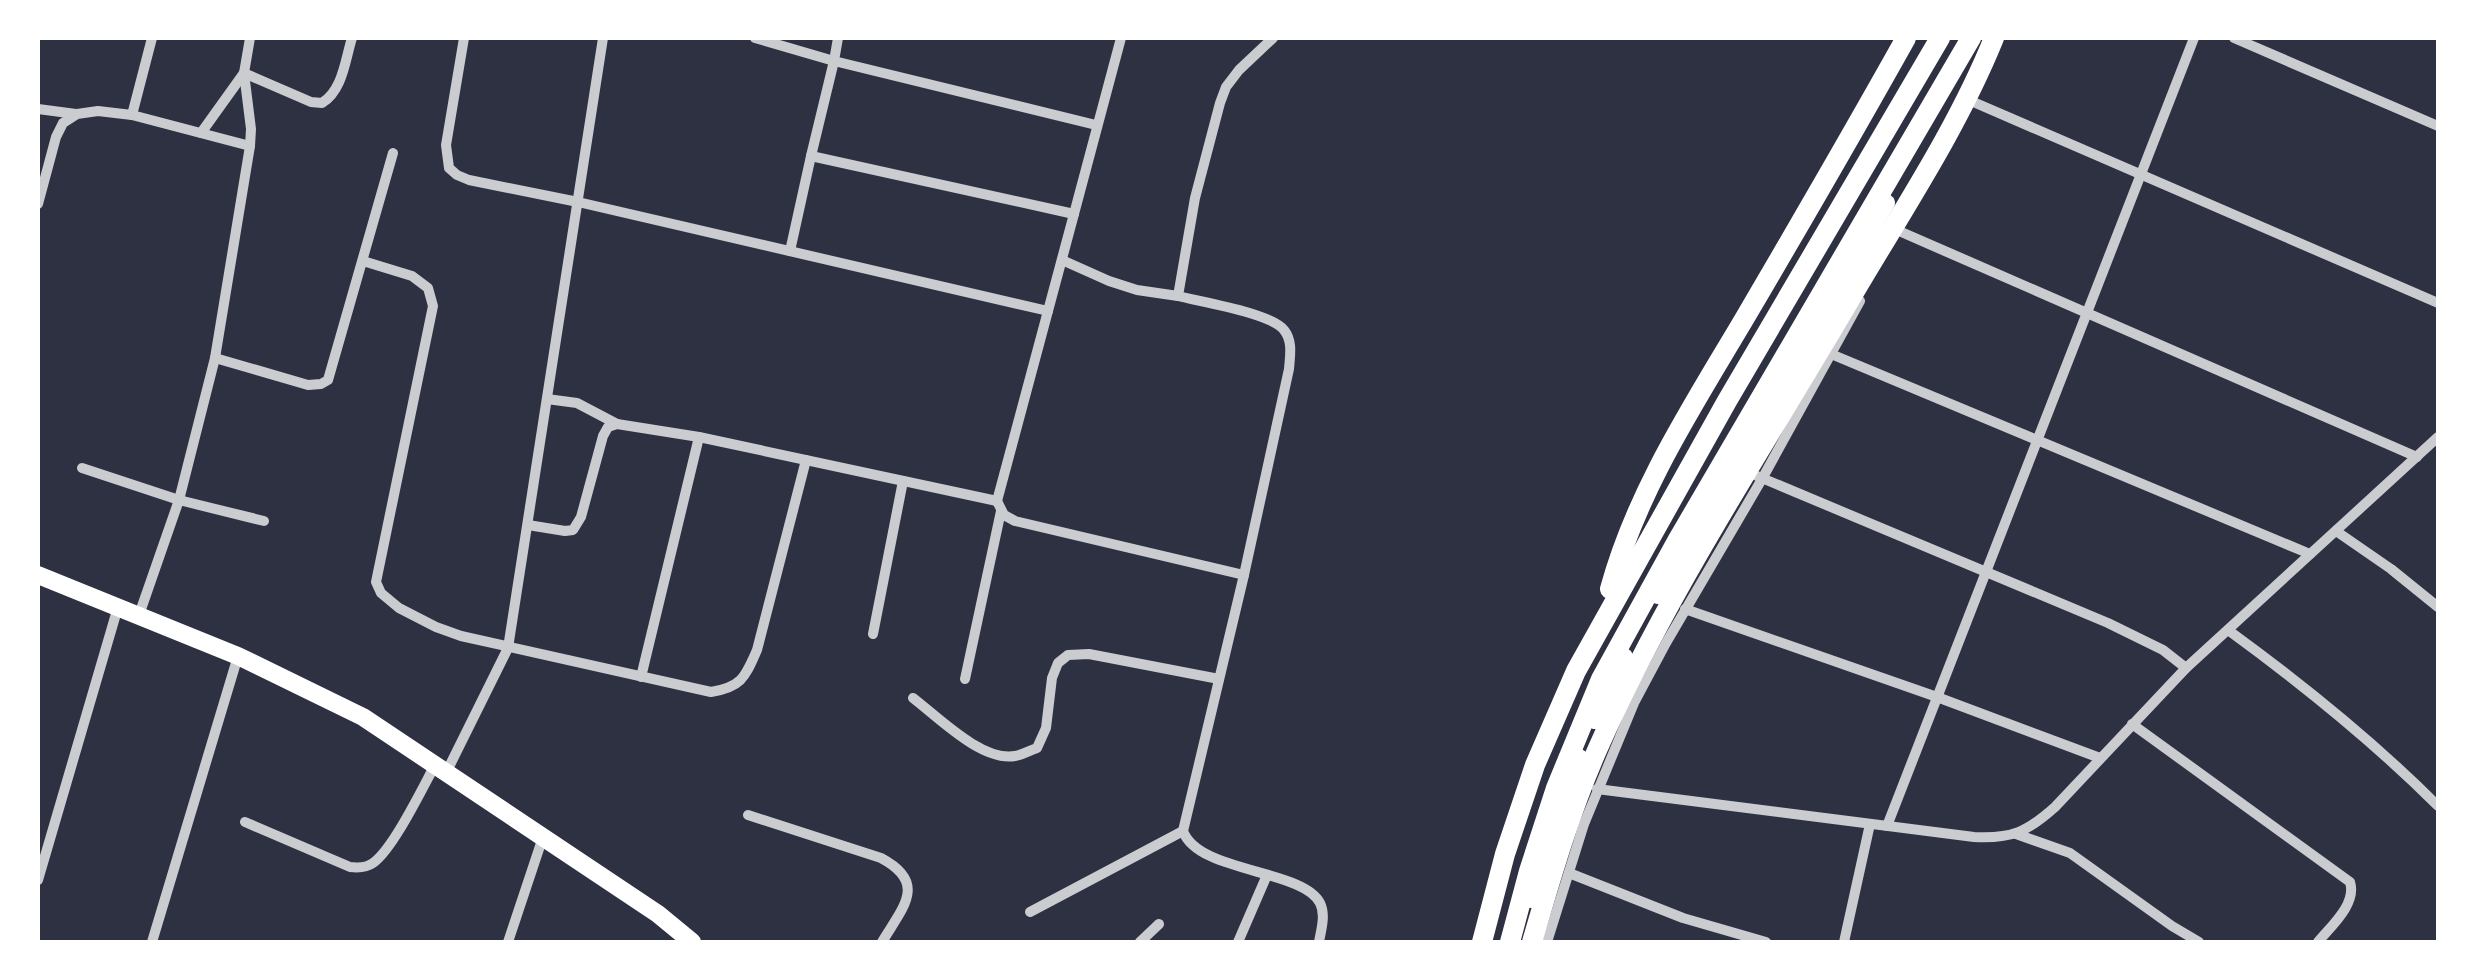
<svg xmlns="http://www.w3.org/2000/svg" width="2476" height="980" font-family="'Open Sans',sans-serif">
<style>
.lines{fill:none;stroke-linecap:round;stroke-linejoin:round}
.minor{stroke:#caccd0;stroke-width:10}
.secondary{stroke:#fff;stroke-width:18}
.trunk{stroke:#fff;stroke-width:20}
</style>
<rect width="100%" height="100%" fill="#2d3142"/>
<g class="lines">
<g class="minor">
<polyline points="464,38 446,145 449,168 457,175 469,180 578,202 1048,311"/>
<polyline points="755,38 834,61 811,156 1074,214 1121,38"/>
<polyline points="838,38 834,61 1096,125"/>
<polyline points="2234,38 2438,126"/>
<polyline points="1971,101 2438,303"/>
<polyline points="38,109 76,114"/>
<polyline points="132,115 250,146"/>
<path d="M201,133L244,73L311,102L322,103C343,90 345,60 352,38"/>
<polyline points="38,204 56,137 63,123 77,114 98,111 132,115 152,38"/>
<polyline points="1899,231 2417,457"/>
<polyline points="790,251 811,156"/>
<polyline points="1062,260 1109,281 1137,290 1178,296"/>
<path d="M363,261L412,276L428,288L433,306L376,582L381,593L399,608L436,627L461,636L711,692C742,687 745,677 757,650L806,460"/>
<polyline points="1831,354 2310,554"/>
<polyline points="215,358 308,385 321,384 328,380 393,153"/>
<polyline points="547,399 577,403 617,424"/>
<polyline points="82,468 179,500 264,521"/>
<polyline points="1757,476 2108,623 2163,650 2186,668"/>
<path d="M997,501L1004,515L1015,521L1244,575L1183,831C1198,873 1303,869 1320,903C1326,915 1321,930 1319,942"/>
<polyline points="528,525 565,531 573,530 581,517 603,436 608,427 617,424 699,437 997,501 1074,214"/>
<polyline points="2336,531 2391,569 2438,607"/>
<path d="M1244,575L1289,369C1290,356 1293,341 1284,330C1271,313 1201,302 1178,296L1195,198L1220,103L1226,87L1239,70L1273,38"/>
<polyline points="1685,609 1937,697 2100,758"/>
<polyline points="139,615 179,500 215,358 250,146 251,129 244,73 250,38"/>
<path d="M2228,630C2302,684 2373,741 2438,806"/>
<polyline points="873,634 903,481"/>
<polyline points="641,677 699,437"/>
<polyline points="965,679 1001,511"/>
<path d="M913,698C938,717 982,762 1015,756C1022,755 1031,750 1037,748L1046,728L1052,678L1058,663L1068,655L1089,654L1219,679"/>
<path d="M2132,724L2350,882C2357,904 2331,926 2318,942"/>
<polyline points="446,773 508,648 603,38"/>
<path d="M1597,789L1974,837C2012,839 2027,832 2055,807L2186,668L2438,437"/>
<path d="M748,815L881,858C928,883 903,907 882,942"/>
<path d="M245,822L350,867C358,868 366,868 373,863C393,849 422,789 435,765"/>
<polyline points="1887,826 2194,38"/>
<polyline points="2016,834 2070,853 2172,926 2199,942"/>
<polyline points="1569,873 1683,918 1766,942"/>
<polyline points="38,880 118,607"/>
<polyline points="1030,912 1183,831"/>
<polyline points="152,942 238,656"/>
<polyline points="508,942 543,837"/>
<polyline points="1140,942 1159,924"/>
<polyline points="1238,942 1267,875"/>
<polyline points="1547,942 1584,824 1634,703 1666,643 1762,479 1860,301"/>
<polyline points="1844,942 1870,824"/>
</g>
<g class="secondary">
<polyline points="38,575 238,656 363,717 658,914 692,942"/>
<polyline points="1658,595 1886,203"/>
<polyline points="1595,720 1624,657"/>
<polyline points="1531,899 1561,805 1579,758"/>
</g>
<g class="trunk">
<path d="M1610,589C1637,490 1694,404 1746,316C1800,224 1854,131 1906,38"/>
<polyline points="1482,942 1505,854 1535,765 1576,671 1727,401 1940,38"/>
<polyline points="1510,942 1529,871 1556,788 1601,679 1677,541 1971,38"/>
<path d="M1532,942C1551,877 1570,811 1598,748C1669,588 1767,442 1855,291C1904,208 1958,127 1994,38"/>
</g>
</g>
<rect width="2476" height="980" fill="none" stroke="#ffffff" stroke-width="80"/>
</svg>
